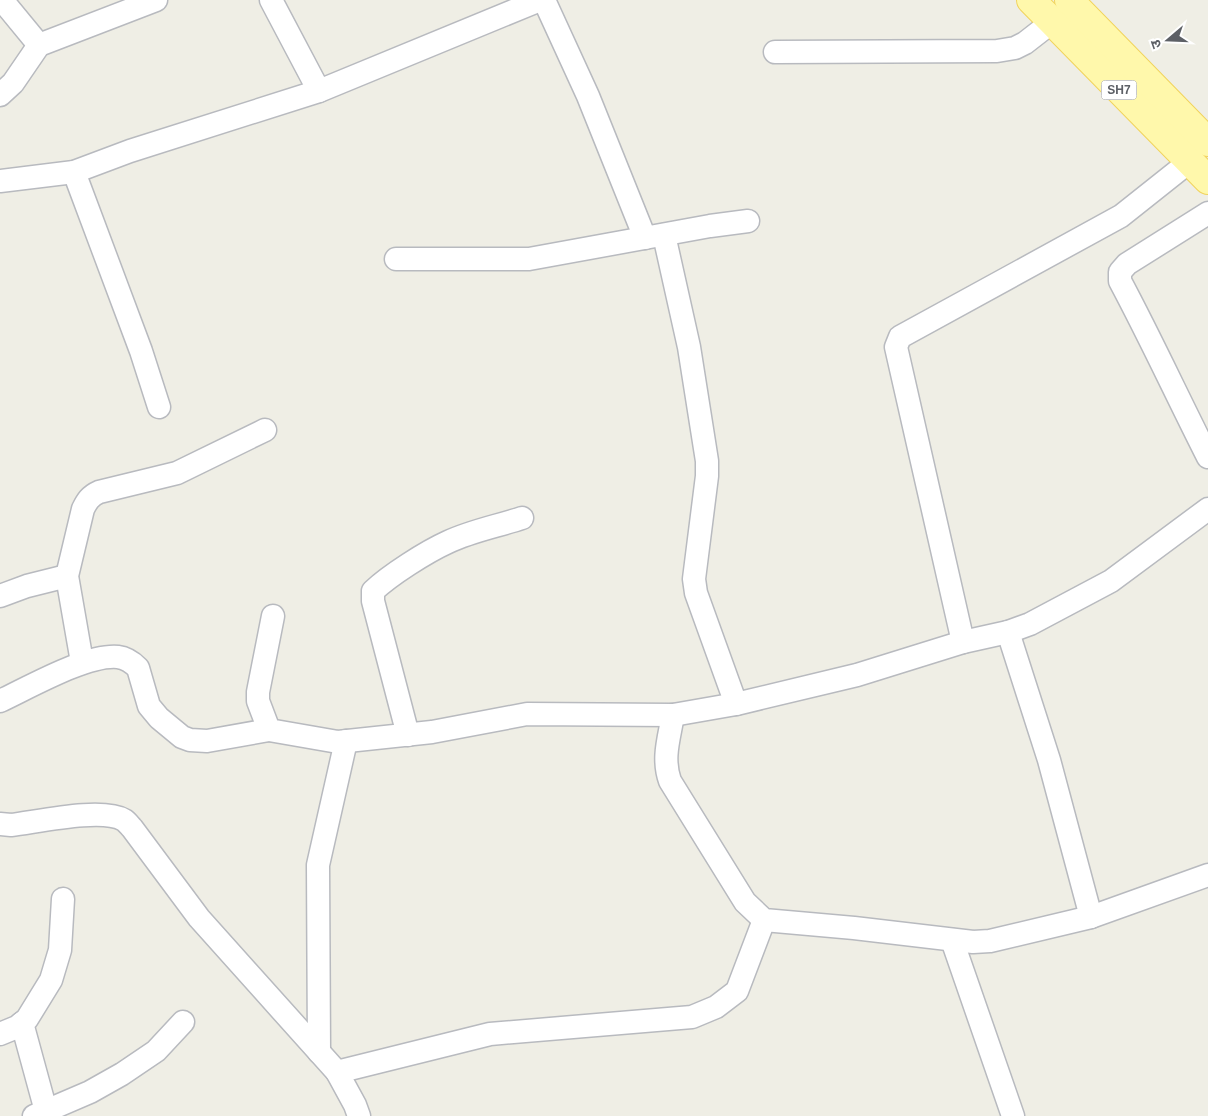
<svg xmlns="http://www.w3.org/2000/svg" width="1208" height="1116" font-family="Arial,'Noto Sans Devanagari',sans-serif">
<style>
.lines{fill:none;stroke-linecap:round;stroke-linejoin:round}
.street-casing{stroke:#b8babf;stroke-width:25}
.primary-casing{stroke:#f1d35c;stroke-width:30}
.street{stroke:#fff;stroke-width:22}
.primary{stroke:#fff8ab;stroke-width:28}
.labels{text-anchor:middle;stroke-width:4;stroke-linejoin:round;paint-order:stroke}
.shield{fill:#fff;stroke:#8e9094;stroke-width:1}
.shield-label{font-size:12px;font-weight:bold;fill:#5d6066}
</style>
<rect width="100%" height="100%" fill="#efeee5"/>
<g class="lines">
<defs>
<g id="street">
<polyline points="2,0 39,45"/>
<polyline points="271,0 319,91"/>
<polyline points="544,0 588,96 645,238"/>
<polyline points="775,52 997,51 1015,48 1025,43 1052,22"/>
<polyline points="0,95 13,83 39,45 156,0"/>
<polyline points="74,172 141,351 159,407"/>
<polyline points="0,181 74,172 130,151 319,91 540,0"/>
<path d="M1208,213L1127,264L1120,272V281C1151,339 1178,398 1208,457"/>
<polyline points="664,235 689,347 707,461 707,476 694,579 696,593 736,704"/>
<polyline points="396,259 529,259 710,226 748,221"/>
<polyline points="0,596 27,586 67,576"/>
<polyline points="273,616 258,692 258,701 269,730 338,742 432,732 527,714 673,715 736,704 857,675 963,642 1008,632 1030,624 1111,581 1208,509"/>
<polyline points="1008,632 1049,760 1091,917"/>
<polyline points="963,642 896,347 900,337 1121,216 1189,162"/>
<path d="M82,662L67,576L83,509C87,501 90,496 99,492L177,473L265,430"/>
<path d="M0,701C30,687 87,654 118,657C126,658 133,663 138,668L149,706L159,718L182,737L190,740L207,741L269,730"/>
<path d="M673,715C669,739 662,758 670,781L745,902L764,920L854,928L973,942L990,941L1091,917L1208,875"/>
<path d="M408,735L373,601V591C390,575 426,552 448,542C471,531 498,526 522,518"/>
<path d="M0,824L11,825C37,822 102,807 124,820C127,822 130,826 132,828L199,918L337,1072"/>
<polyline points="952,940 1013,1116"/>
<polyline points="22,1023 46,1111"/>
<polyline points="0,1034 17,1027 27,1019 51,980 60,950 63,899"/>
<polyline points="319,1052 318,865 346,741"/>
<polyline points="34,1116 90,1092 122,1074 156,1051 183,1022"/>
<polyline points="359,1116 355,1105 337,1072 490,1034 692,1017 716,1007 737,991 764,920"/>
</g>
<g id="primary">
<polyline points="1031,0 1208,180"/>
<polyline points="1069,0 1208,142"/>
</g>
</defs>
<use href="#street" class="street-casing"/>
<use href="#primary" class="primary-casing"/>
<use href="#street" class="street"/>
<use href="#primary" class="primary"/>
</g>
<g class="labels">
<rect class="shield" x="1101.5" y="80.5" width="35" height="19" rx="4"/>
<g class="shield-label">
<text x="1119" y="94">SH7</text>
</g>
</g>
<g transform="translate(1168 40) rotate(251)" stroke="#ffffff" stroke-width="4" paint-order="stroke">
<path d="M0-4L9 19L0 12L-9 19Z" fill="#5d6066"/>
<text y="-8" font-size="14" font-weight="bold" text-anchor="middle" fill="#5d6066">उ</text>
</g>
</svg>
